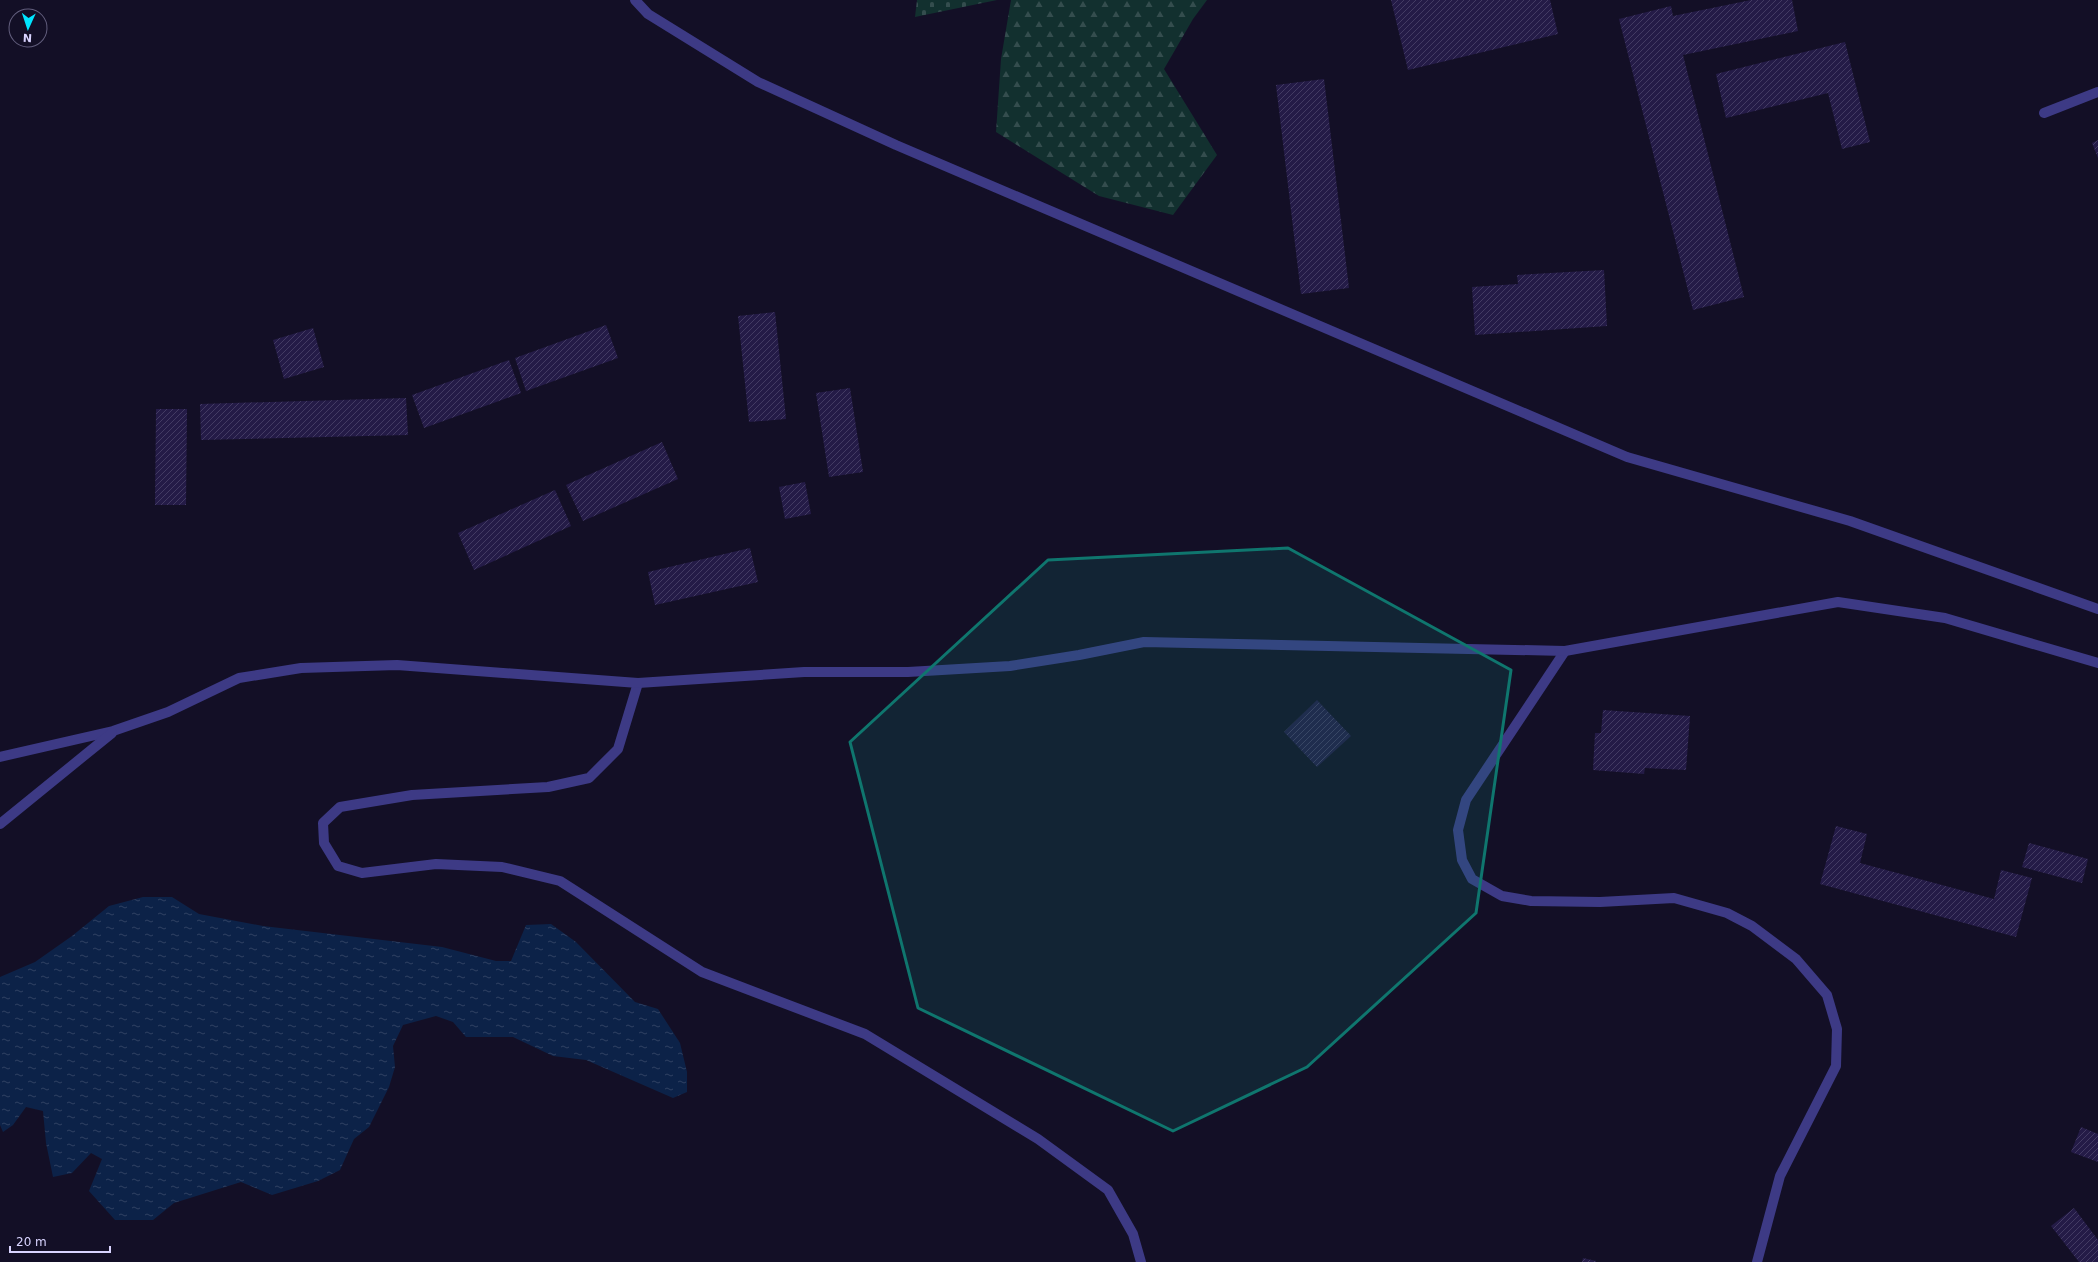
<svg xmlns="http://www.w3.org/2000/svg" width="2098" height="1262" font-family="'DejaVu Sans',sans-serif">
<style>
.forest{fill:url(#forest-firs)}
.cemetery{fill:url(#cemetery-stones)}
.water{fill:url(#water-ripples)}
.building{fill:url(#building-hatch)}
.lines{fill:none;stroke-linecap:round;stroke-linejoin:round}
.minor{stroke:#3d3a85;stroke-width:10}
.marked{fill:#0f766e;fill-opacity:0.2;stroke:#0f766e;stroke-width:3;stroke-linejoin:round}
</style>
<defs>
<pattern id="forest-firs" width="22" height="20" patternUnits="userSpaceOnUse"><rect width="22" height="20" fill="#12302f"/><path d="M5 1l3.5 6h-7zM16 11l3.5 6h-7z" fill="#344d4e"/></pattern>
<pattern id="cemetery-stones" width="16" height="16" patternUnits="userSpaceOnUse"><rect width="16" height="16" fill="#12302f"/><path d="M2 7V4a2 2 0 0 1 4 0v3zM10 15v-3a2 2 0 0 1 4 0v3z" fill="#344d4e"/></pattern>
<pattern id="water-ripples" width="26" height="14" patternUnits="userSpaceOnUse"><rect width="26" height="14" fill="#0c2248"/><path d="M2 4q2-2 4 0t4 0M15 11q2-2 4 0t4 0" fill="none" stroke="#2f4163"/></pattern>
<pattern id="building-hatch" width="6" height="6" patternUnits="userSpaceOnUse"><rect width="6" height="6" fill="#241b47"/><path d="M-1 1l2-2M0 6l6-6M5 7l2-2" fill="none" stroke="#433b63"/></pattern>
</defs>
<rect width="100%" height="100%" fill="#130f26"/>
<polygon class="forest" points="1011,0 1207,0 1193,19 1164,69 1217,155 1173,215 1099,196 996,132 1001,59"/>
<polygon class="cemetery" points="917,0 997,0 915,17"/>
<polygon class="water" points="143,897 172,897 199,914 263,926 442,947 496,961 511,961 526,925 551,924 576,942 635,1002 658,1009 680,1043 687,1072 687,1092 673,1098 586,1060 553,1056 513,1037 466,1037 453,1022 436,1016 403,1025 393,1046 395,1067 389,1087 369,1127 354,1139 340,1170 318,1181 272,1195 241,1182 174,1203 153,1220 115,1220 89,1191 102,1159 91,1153 72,1173 53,1177 46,1143 43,1111 26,1107 13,1125 3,1132 0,1125 0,977 35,962 72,936 109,906"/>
<g class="building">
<polygon points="1391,0 1550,0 1558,34 1408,70"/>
<polygon points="1751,0 1792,0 1798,31 1683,55 1744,297 1693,310 1619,19 1671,6 1673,16"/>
<polygon points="1845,42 1870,142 1842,149 1828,93 1726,118 1716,74"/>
<polygon points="1324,79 1349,288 1301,294 1276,85"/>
<polygon points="2098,140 2098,158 2092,143"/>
<polygon points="1604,270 1607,326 1475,335 1472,287 1518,284 1517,275"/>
<polygon points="775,312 786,419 749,422 738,316"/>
<polygon points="606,325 618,358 526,391 515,358"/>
<polygon points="313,328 324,367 284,379 273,340"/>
<polygon points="509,360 521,393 424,428 412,395"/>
<polygon points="850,388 863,472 829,477 816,393"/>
<polygon points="406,398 408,435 201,440 200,404"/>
<polygon points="156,409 187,409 186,505 155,505"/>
<polygon points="662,442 678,479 583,521 566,485"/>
<polygon points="805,482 811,514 785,519 779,487"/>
<polygon points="555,490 571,526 474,570 458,533"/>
<polygon points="750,548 758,582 655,605 648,572"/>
<polygon points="1317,700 1351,736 1317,767 1284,732"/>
<polygon points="1603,710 1690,716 1686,770 1645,768 1644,774 1593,770 1595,733 1601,733"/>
<polygon points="1836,826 1867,834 1860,863 1994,899 2001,870 2032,878 2016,937 1820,884"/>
<polygon points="2029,843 2088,859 2082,883 2022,867"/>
<polygon points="2081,1127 2098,1134 2098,1162 2071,1152"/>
<polygon points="2074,1208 2098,1240 2098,1262 2079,1262 2051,1226"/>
<polygon points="1583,1258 1596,1261 1596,1262 1582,1262"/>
</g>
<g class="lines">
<g class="minor">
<polyline points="635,0 648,14 758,82 896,145 1627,457 1850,521 2098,609"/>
<polyline points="2044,113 2098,92"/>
<polyline points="1565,651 1466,800 1458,830 1462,860 1472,879 1502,896 1531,901 1600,902 1674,898 1727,913 1752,926 1796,959 1827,995 1837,1029 1836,1066 1780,1176 1757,1262"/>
<polyline points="638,683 618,749 589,778 548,787 412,795 340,807 323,823 324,843 338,866 362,873 436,864 502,867 560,881 702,972 865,1034 1038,1139 1108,1190 1133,1234 1141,1262"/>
<polyline points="0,757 113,731 168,712 239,678 301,668 397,665 638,683 804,672 908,672 1010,666 1079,655 1144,642 1565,651 1838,602 1945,618 2098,663"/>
<polyline points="0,824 112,733"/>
</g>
</g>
<path class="marked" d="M1288,548L1511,670L1476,913L1307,1067L1173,1131L918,1008L850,742L1048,560Z"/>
<g transform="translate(28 28) rotate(183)"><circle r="19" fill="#130f26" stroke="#625e7d"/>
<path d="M0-3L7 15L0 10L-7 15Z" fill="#00e5ff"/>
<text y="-6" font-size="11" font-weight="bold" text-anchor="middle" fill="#d9d4ff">N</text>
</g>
<path d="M10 1246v6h100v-6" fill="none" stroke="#d9d4ff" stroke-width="2"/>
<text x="16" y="1246" font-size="12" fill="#d9d4ff" stroke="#130f26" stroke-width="3" paint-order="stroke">20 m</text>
</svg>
